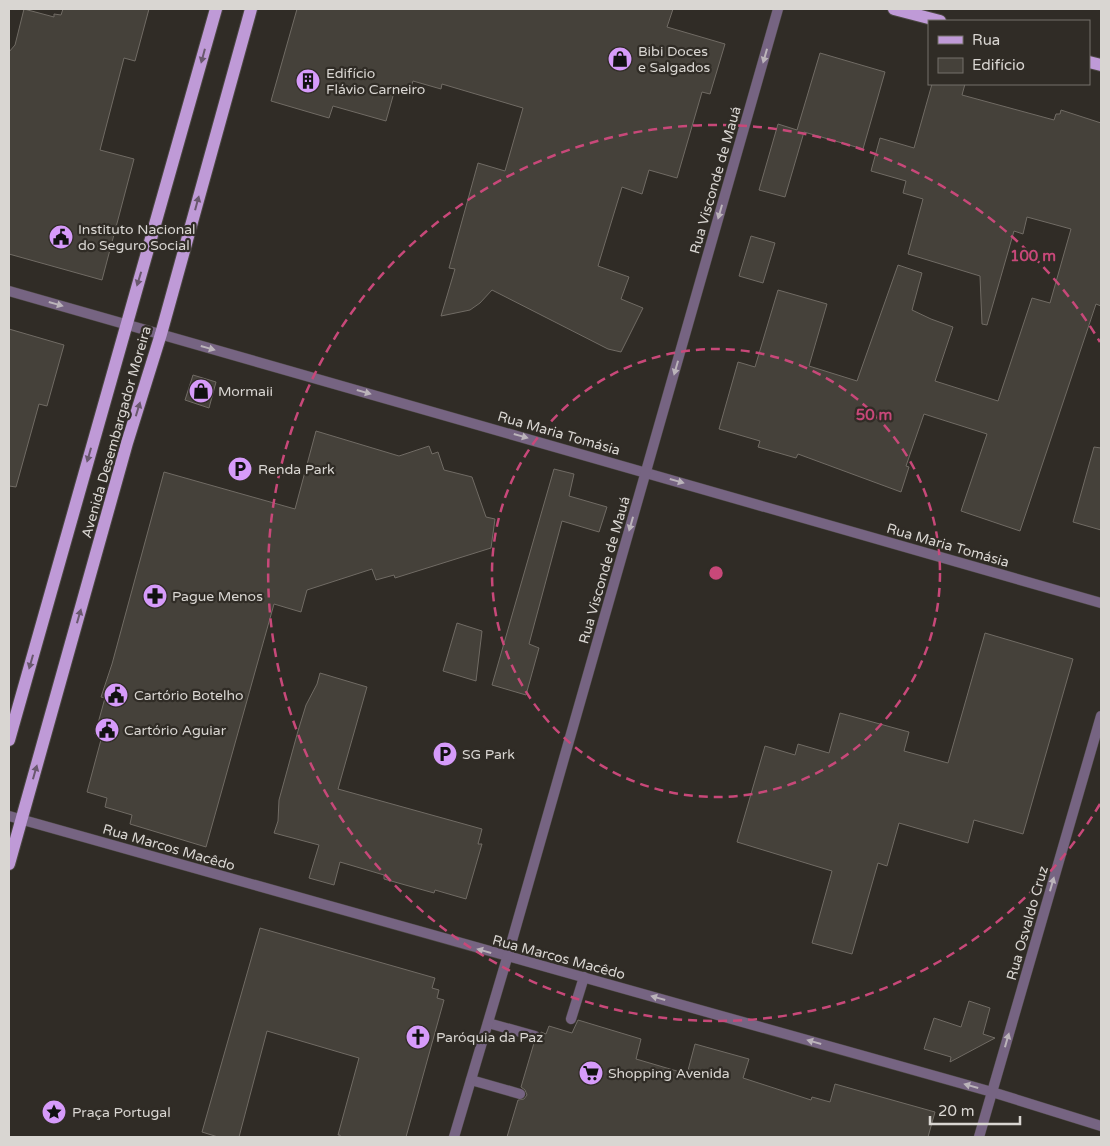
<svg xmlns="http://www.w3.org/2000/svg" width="1110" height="1146" font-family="'Varela Round',sans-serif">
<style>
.building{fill:#45413a;stroke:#706b64}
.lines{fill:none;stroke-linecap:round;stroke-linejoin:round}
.service-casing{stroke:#4b4742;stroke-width:11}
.minor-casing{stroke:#4b4742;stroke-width:11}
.primary-casing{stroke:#4b4742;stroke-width:14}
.service{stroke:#766482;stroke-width:10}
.minor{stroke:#766482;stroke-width:10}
.primary{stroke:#bf9ad7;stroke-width:12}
.oneway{fill:#69586d}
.oneway2{fill:#bbb4ba}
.ring{fill:none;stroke:#c84879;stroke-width:2.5;stroke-dasharray:9 6}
.labels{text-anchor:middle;stroke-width:4.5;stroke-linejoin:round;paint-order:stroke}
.poi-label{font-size:14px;fill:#d9d6d2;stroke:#302c26;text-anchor:start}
.street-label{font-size:14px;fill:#d9d6d2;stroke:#302c26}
.centre{fill:#c84879;stroke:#302c26;stroke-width:2.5}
.ring-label{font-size:15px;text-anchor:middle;font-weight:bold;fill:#c84879;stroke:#302c26;stroke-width:4.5;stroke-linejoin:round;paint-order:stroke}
</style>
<rect width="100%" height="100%" fill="#302c26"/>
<g class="building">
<polygon points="24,9 54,17 54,14 61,15 63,9 149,9 135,61 124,58 100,150 134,159 102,280 9,254 9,52 15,45"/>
<polygon points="297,9 673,9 667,27 725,44 710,94 702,92 677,178 649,170 642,194 622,187 598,266 629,277 621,299 643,308 621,352 608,349 492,290 480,303 470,310 441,316 455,269 449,268 478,163 505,171 523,108 442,84 441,89 413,81 409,93 395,89 386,121 333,106 329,118 271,101"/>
<polygon points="820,53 885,72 863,149 804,132 785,197 759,190 778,124 797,130"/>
<polygon points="932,84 965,84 962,95 1054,120 1056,114 1060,114 1061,110 1101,123 1101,306 1096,304 1020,531 961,511 987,434 924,414 906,466 909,467 901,492 798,454 796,458 758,447 760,441 719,429 738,362 755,367 778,290 827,304 809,366 857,381 898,265 922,273 912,310 931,319 953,327 935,381 998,401 1032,298 1050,303 1071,229 1027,217 1023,234 1014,231 987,325 982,324 980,276 908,254 923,199 903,193 906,181 871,171 880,138 914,148"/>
<polygon points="751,236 775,243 763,283 739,276"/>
<polygon points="9,329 64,345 47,406 39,404 16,487 9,486"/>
<polygon points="193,375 216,382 209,408 185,400"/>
<polygon points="316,431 399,456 429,446 432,454 438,452 444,470 472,477 486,517 495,519 491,548 395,578 394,575 376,580 372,569 307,590 301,612 274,604 206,847 130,824 132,815 105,807 107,798 87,792 102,736 95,734 105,698 101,697 112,664 164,472 295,509"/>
<polygon points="1094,447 1101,448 1101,530 1073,522"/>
<polygon points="554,469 574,474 569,496 607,507 599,532 562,521 529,644 539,648 526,695 492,685"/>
<polygon points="457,623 482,631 476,681 443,671"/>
<polygon points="985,633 1073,659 1023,834 974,820 968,843 899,823 887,866 878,863 852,954 812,943 832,871 737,842 765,746 795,755 798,744 829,753 840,713 909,732 904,751 948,763"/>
<polygon points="320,673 367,687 338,789 482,829 478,844 482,844 466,899 435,890 434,893 384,879 384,875 340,862 334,885 309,878 319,845 274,833 278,821 279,800 298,731 306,705 317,684"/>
<polygon points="260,928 435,978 432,988 439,990 437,998 444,1000 406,1137 340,1137 340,1135 338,1135 359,1058 267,1031 239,1137 218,1137 202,1132"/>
<polygon points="969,1001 990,1008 983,1034 995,1038 950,1062 951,1057 924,1049 934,1018 961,1027"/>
<polygon points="578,1020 641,1039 636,1059 687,1074 695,1044 749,1059 743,1078 811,1100 812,1097 830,1102 835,1084 935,1112 928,1137 507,1137 518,1100 524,1099 527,1095 525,1090 521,1087 534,1043 540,1041 541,1032 546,1034 549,1026 572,1033"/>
</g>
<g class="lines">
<defs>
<g id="service">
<polyline points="571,1019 584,977"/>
<polyline points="488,1023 535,1036"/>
<polyline points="471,1080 520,1094"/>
</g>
<g id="minor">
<polyline points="9,291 1101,603"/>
<polyline points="9,816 992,1092 1101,1126"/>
<polyline points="454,1137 507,958 778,9"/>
<polyline points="979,1137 1101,716"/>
</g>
<g id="primary">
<polyline points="894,9 940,21"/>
<polyline points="1089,62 1101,65"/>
<polyline points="9,740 216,9"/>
<polyline points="9,864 127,443 161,334 251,9"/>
</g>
</defs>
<use href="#service" class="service-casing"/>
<use href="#minor" class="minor-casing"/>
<use href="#primary" class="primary-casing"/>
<use href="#service" class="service"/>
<use href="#minor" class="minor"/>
<use href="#primary" class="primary"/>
</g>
<defs><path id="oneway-solid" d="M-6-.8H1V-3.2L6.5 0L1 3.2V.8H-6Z" transform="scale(1.25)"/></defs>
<g class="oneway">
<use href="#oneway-solid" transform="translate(203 56) rotate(105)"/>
<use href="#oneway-solid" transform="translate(197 203) rotate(-75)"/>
<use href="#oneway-solid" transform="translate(139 279) rotate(107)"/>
<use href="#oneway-solid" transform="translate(138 409) rotate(-73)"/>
<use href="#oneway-solid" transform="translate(89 455) rotate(106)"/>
<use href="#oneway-solid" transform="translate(79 616) rotate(-74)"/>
<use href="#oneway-solid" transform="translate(31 662) rotate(106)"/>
<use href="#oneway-solid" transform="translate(35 772) rotate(-74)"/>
</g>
<g class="oneway2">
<use href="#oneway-solid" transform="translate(765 56) rotate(106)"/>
<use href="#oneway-solid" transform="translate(720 212) rotate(106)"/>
<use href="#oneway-solid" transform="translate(56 304) rotate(16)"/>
<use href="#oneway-solid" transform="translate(208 348) rotate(16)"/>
<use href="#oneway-solid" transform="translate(676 368) rotate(106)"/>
<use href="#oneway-solid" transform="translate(364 392) rotate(16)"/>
<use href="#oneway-solid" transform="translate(521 436) rotate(16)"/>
<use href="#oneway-solid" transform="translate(677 481) rotate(16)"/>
<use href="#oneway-solid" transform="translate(631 524) rotate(106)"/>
<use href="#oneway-solid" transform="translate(1052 884) rotate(-74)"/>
<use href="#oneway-solid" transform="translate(484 951) rotate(-164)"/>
<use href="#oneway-solid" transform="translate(658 998) rotate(-164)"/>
<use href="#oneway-solid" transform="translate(1007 1040) rotate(-74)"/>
<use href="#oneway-solid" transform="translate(814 1042) rotate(-164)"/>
<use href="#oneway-solid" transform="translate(971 1086) rotate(-164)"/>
</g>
<g class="ring">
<circle cx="716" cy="573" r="224"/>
<path d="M1100 804A448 448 0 1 1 1100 342"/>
</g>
<defs>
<symbol id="shop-disc" viewBox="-11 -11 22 22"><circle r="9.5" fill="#d69bfa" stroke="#302c26"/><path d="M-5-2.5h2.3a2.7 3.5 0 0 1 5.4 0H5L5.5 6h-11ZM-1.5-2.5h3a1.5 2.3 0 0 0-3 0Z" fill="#111"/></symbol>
<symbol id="building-disc" viewBox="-11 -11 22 22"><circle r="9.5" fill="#d69bfa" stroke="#302c26"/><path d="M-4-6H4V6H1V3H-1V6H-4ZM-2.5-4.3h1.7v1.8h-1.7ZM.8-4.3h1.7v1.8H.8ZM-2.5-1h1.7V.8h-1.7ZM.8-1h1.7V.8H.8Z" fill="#111"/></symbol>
<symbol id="civic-disc" viewBox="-11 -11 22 22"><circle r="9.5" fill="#d69bfa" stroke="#302c26"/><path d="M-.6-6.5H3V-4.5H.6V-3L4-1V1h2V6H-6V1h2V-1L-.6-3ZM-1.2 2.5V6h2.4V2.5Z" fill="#111"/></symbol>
<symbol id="parking-disc" viewBox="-11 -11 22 22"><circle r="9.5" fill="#d69bfa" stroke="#302c26"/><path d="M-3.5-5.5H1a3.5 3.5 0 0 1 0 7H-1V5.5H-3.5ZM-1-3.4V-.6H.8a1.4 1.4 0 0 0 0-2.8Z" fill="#111"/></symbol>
<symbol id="pharmacy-disc" viewBox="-11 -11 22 22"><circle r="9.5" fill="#d69bfa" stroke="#302c26"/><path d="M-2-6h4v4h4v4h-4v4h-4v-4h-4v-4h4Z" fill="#111"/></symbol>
<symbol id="church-disc" viewBox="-11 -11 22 22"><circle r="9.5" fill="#d69bfa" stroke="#302c26"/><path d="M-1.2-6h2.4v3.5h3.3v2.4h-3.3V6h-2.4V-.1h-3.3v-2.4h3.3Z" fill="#111"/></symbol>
<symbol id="supermarket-disc" viewBox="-11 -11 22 22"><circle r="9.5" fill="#d69bfa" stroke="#302c26"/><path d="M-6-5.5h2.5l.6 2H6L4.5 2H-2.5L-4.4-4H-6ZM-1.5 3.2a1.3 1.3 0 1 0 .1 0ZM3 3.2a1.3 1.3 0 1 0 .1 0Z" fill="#111"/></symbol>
<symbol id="sight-disc" viewBox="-11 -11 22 22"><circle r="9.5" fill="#d69bfa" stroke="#302c26"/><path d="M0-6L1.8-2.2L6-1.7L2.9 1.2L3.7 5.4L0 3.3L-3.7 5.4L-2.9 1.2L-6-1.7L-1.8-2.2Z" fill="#111"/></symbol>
</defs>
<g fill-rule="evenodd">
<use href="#shop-disc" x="606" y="45" width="28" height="28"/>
<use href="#building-disc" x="294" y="67" width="28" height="28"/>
<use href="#civic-disc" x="47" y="223" width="28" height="28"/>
<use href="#shop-disc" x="187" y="377" width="28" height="28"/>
<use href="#parking-disc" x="226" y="455" width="28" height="28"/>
<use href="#pharmacy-disc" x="141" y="582" width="28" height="28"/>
<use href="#civic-disc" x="102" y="681" width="28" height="28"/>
<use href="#civic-disc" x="93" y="716" width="28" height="28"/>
<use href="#parking-disc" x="431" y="740" width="28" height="28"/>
<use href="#church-disc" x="404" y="1023" width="28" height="28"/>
<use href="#supermarket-disc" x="577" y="1059" width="28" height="28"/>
<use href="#sight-disc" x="40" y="1098" width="28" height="28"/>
</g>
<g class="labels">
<g class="poi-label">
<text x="638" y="56">Bibi Doces<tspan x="638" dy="16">e Salgados</tspan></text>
<text x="326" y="78">Edifício<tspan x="326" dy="16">Flávio Carneiro</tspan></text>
<text x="78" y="234">Instituto Nacional<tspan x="78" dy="16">do Seguro Social</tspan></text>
<text x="218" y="396">Mormaii</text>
<text x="258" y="474">Renda Park</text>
<text x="172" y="601">Pague Menos</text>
<text x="134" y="700">Cartório Botelho</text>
<text x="124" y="735">Cartório Aguiar</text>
<text x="462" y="759">SG Park</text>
<text x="436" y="1042">Paróquia da Paz</text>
<text x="608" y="1078">Shopping Avenida</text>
<text x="72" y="1117">Praça Portugal</text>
</g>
<g class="street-label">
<text transform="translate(715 180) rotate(-74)" y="5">Rua Visconde de Mauá</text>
<text transform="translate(116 432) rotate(-74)" y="5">Avenida Desembargador Moreira</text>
<text transform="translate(559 433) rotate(16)" y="5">Rua Maria Tomásia</text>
<text transform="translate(948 545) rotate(16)" y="5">Rua Maria Tomásia</text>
<text transform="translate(604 570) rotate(-74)" y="5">Rua Visconde de Mauá</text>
<text transform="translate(169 847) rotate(16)" y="5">Rua Marcos Macêdo</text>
<text transform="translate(1027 923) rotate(-74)" y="5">Rua Osvaldo Cruz</text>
<text transform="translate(559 957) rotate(15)" y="5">Rua Marcos Macêdo</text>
</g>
</g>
<circle cx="716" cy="573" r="8" class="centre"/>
<g class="ring-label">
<text x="1033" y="261">100 m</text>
<text x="874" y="420">50 m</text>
</g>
<rect width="1110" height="1146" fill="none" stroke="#d9d6d2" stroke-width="20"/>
<rect x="928" y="20" width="162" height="65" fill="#302c26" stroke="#74706b"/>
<rect x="938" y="36" width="25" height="8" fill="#bf9ad7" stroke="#74706b"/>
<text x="972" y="45" font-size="15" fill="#d9d6d2">Rua</text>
<rect x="938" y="58" width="25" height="15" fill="#45413a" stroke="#74706b"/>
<text x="972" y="70" font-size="15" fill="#d9d6d2">Edifício</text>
<path d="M930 1116v8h90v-8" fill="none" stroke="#d9d6d2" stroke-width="2.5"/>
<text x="938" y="1116" font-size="15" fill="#d9d6d2" stroke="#302c26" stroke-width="4" paint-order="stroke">20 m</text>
</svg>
